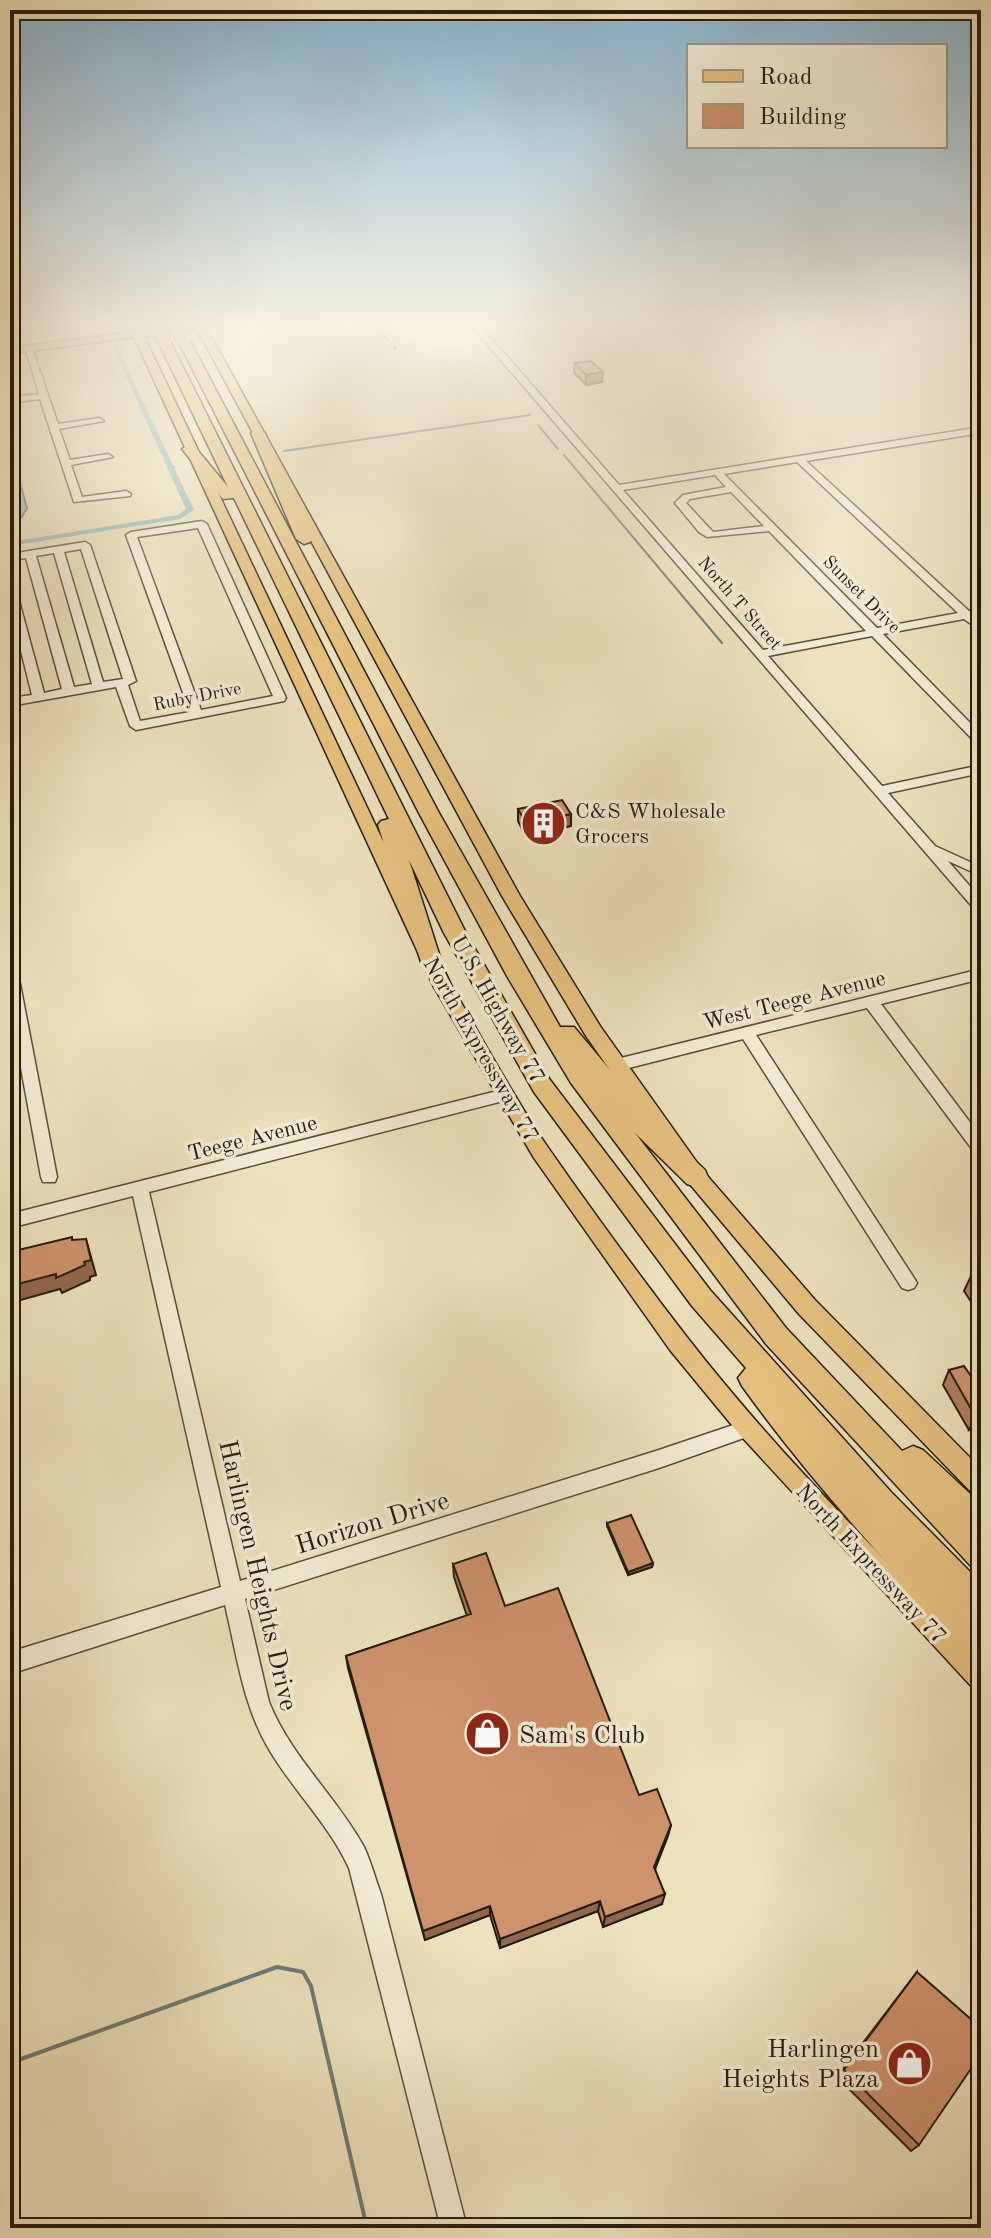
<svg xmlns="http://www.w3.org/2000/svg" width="991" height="2238" font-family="'Old Standard TT',serif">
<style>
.water{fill:#9bbcb9;stroke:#6c7c76;stroke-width:2}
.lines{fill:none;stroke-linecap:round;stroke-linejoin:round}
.stream-far1{stroke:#6c7c76;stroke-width:2}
.stream{stroke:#6c7c76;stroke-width:4}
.canal{fill:#9bbcb9;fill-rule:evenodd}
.minor-casing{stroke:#574e3c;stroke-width:3}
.major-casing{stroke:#251c11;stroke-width:3}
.highway-casing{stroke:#251c11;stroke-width:3}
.minor{fill:#f3ecd5;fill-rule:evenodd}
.major{fill:#e6c17f;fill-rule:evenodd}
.highway{fill:#e6c17f;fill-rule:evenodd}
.rail{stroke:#251c11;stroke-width:2;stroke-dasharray:8 8;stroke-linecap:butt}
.highway-bridge-casing{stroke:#251c11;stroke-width:16;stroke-linecap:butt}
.highway-bridge{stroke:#e6c17f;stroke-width:14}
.wall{fill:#b17e5d;stroke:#251c11;stroke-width:2}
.shaded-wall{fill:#90664c;stroke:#251c11;stroke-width:2}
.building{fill:#ce926c;stroke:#251c11;stroke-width:2}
.labels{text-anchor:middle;stroke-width:7;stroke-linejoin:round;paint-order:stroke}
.far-street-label{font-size:18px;fill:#251c11;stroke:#f3ecd5}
.poi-label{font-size:22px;fill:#251c11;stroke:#f3ecd5;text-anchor:start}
.street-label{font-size:22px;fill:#251c11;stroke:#f3ecd5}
.near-street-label{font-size:26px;fill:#251c11;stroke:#f3ecd5}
.near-poi-label{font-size:26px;fill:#251c11;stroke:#f3ecd5;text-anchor:start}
</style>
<rect width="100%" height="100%" fill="#ede2be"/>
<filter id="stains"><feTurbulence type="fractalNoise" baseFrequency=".0025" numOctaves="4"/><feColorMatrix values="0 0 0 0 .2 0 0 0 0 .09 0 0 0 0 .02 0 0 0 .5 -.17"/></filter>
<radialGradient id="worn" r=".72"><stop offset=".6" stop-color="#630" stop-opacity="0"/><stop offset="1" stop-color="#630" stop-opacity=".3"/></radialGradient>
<polygon class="water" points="10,446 27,508 21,518 10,523"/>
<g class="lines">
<g class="stream-far1">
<polyline points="538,425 558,449"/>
<polyline points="284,451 530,415"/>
<polyline points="564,455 722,643"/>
<polyline points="170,468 174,467"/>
</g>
<polyline class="stream" points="10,2063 277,1967 303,1972 311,1986 367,2228"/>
<g class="canal">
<polygon points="99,322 105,322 109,333 105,333"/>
<polygon points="111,343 116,344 194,510 180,519 10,546 10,542 178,515 186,509"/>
</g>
<defs>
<g id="minor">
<polygon points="209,322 233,322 200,328 196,326"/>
<path d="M468,322H477L619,485L981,427V433L806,461L969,611L981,609V615L975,616L981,622V631L964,619L883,634L981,734V745L977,744L872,636L768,656L882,786L981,765V773L888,793L935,846L981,867V876L948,861L981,899V913L976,911ZM797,462L958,613L877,628L724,474ZM715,475L726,487L683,495L675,503L699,532L707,537L769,531L866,631L763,650L623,490ZM731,492L764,526L713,532L686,503L690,499Z"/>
<polygon points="25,346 32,348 58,424 99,418 104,421 59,429 70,460 108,454 113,457 71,465 82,497 126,491 131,494 130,496 74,502 40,399 10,403 10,397 39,394"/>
<path d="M202,521L207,524L286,698L284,701L136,730L130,726L116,687L10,706V698L32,695L10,607V583L15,586L44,693L62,689L26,558L10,560V554L85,542L90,545L136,681L128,685L140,721L190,712L126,535L131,532ZM198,528L273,696L201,710L137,537ZM81,549L123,679L103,682L64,552ZM54,553L92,684L74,687L36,556Z"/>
<polygon points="10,963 17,968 57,1177 55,1182 43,1182 41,1177 10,1008"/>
<polygon points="981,969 981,979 881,1004 981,1137 981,1155 975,1153 867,1008 756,1035 914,1278 917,1283 914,1288 908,1290 902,1288 743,1039 617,1071 609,1065 617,1059"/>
<path d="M505,1089L513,1095L511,1099L149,1192L240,1581L659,1450L748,1420L755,1422L757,1428L755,1434L659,1468L245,1599L269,1702C291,1757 336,1796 364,1847C371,1862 375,1878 381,1894L467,2228H441L349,1868C329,1825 294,1791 270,1751C243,1707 237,1655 225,1605L10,1674V1652L221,1587L133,1196L10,1228V1214Z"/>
</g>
<path id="major" d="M127,322H137L141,330L203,322L520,896L600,1026L703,1171L815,1300L981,1469V1496L972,1493L799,1314L689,1183L586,1036L502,896L197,329L144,336L452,987C484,1041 513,1097 549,1149C593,1212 639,1275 686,1336C775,1451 880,1554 981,1659V1691L972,1687L740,1435L670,1350L534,1158L434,987L134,337L10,354V348L131,332Z"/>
<g id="highway">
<polygon points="183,335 189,339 439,813 560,1027 574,1027 652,1120 705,1170 708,1177 705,1184 696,1187 687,1184 635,1133 786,1328 902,1451 913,1446 923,1450 981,1504 981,1569 970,1565 766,1344 571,1083 507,976 419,813 177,339"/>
<path d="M164,337L170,341L466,933L550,1080L710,1290L891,1492L981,1583V1657L970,1653C890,1567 811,1482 742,1386L738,1378L746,1368L692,1306L534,1092L444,933L409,860L440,957L437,962H421L378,825L381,821L389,819L234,498L223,499L182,449L189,445L194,446L228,487L158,341Z"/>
<polygon points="258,429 265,433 312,539 310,542 304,544 296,539 251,433"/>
</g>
</defs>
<use href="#minor" class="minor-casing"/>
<use href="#major" class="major-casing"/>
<use href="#highway" class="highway-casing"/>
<use href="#minor" class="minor"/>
<use href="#major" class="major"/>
<use href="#highway" class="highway"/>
<polyline class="rail" points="372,322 396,349"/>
<defs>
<g id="highway-bridge">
<polyline points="174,322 183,339"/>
<polyline points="155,323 164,341"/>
</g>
</defs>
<use href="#highway-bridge" class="highway-bridge-casing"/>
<use href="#highway-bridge" class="highway-bridge"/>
</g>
<g class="wall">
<polygon points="575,363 602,382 586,385 574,373"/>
<polygon points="518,809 571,826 525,835 518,821"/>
<polygon points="981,1273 981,1317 964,1291 971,1276"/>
<polygon points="949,1370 978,1386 981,1385 981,1426 969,1430 943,1385"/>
<polygon points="607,1523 653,1563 652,1567 628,1575 607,1526"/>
<polygon points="453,1564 505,1606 639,1795 671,1825 655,1869 662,1904 603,1927 598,1911 500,1948 490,1915 425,1940 348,1668 346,1656 467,1616 454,1577"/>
<polygon points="917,1972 919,2145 911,2151 837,2077"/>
</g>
<g class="shaded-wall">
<polygon points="603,372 602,382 586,385 586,375"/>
<polygon points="571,814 571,826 525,835 526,823"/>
<polygon points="86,1239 96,1275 90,1277 90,1280 62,1293 60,1289 10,1303 10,1286"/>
<polygon points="981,1414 981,1426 969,1430 975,1416"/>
<polygon points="653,1563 652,1567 628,1575 628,1572"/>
<polygon points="671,1825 668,1836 652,1877 654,1867"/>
<polygon points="665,1894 662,1904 603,1927 605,1917"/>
<polygon points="600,1901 598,1911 500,1948 500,1939"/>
<polygon points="490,1906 490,1915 425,1940 423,1931"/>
</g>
<g class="building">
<polygon points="591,361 603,372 586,375 575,363"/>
<polygon points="562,800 571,814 526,823 518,809"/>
<polygon points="72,1237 72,1240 86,1239 91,1260 84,1262 85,1265 56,1278 56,1274 10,1286 10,1252"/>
<polygon points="981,1273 981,1293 971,1276"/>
<polygon points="964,1366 978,1386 981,1385 981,1414 975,1416 949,1370"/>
<polygon points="631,1515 653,1563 628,1572 607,1523"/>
<polygon points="486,1553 505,1606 558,1588 639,1795 657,1789 671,1825 654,1867 665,1894 605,1917 600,1901 500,1939 490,1906 423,1931 346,1656 471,1614 453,1564"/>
<polygon points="917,1972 981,2028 981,2054 919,2145 844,2070"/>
</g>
<linearGradient id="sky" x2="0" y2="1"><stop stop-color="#89b7d5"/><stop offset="0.51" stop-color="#f7f2e2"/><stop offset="1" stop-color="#f7f2e2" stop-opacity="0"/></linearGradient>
<rect width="991" height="636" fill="url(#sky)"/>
<defs>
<symbol id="building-disc" viewBox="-11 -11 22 22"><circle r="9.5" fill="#8f2418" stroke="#f3ecd5"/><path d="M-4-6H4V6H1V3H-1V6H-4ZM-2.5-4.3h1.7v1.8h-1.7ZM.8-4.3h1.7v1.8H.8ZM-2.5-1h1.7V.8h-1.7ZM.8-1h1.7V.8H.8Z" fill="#fff"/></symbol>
<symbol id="shop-disc" viewBox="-11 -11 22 22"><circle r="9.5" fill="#8f2418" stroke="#f3ecd5"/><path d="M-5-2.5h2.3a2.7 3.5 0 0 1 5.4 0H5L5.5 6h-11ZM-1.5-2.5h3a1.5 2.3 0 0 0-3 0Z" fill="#fff"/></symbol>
</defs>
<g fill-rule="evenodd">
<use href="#building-disc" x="518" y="798" width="51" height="51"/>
<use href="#shop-disc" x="462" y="1708" width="51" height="51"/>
<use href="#shop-disc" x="884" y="2038" width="51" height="51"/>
</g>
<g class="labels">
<g class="far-street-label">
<text transform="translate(862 594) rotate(45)" y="6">Sunset Drive</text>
<text transform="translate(740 603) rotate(49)" y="6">North T Street</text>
<text transform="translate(197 696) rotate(-11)" y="6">Ruby Drive</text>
</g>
<g class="poi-label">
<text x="575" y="818">C&amp;S Wholesale<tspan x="575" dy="25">Grocers</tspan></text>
</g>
<g class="street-label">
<text transform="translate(794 999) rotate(-14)" y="8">West Teege Avenue</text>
<text transform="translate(499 1009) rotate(60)" y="8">U.S. Highway 77</text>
<text transform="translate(482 1049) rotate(60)" y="8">North Expressway 77</text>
<text transform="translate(252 1137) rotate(-14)" y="8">Teege Avenue</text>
<text transform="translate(872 1563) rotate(47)" y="8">North Expressway 77</text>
</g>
<g class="near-street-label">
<text transform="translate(372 1522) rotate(-17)" y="9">Horizon Drive</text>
<text transform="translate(259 1575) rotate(77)" y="9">Harlingen Heights Drive</text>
</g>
<g class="near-poi-label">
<text x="519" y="1743">Sam's Club</text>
<text x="879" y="2057" text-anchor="end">Harlingen<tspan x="879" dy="30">Heights Plaza</tspan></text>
</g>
</g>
<rect width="991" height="2238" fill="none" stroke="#ede2be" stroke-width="40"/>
<rect x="12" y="12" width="967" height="2214" fill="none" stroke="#251c11" stroke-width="4"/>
<rect x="20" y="20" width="951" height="2198" fill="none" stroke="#251c11" stroke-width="2"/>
<rect x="687" y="44" width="260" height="104" fill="#f3ecd5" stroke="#a19987" stroke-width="2"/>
<rect x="703" y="70" width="40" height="12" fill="#e6c17f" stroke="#a19987" stroke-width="2"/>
<text x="759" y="84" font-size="24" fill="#251c11">Road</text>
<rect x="703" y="104" width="40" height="24" fill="#ce926c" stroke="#a19987" stroke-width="2"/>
<text x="759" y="124" font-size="24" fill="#251c11">Building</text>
<rect width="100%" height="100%" filter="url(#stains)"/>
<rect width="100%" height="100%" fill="url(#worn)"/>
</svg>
